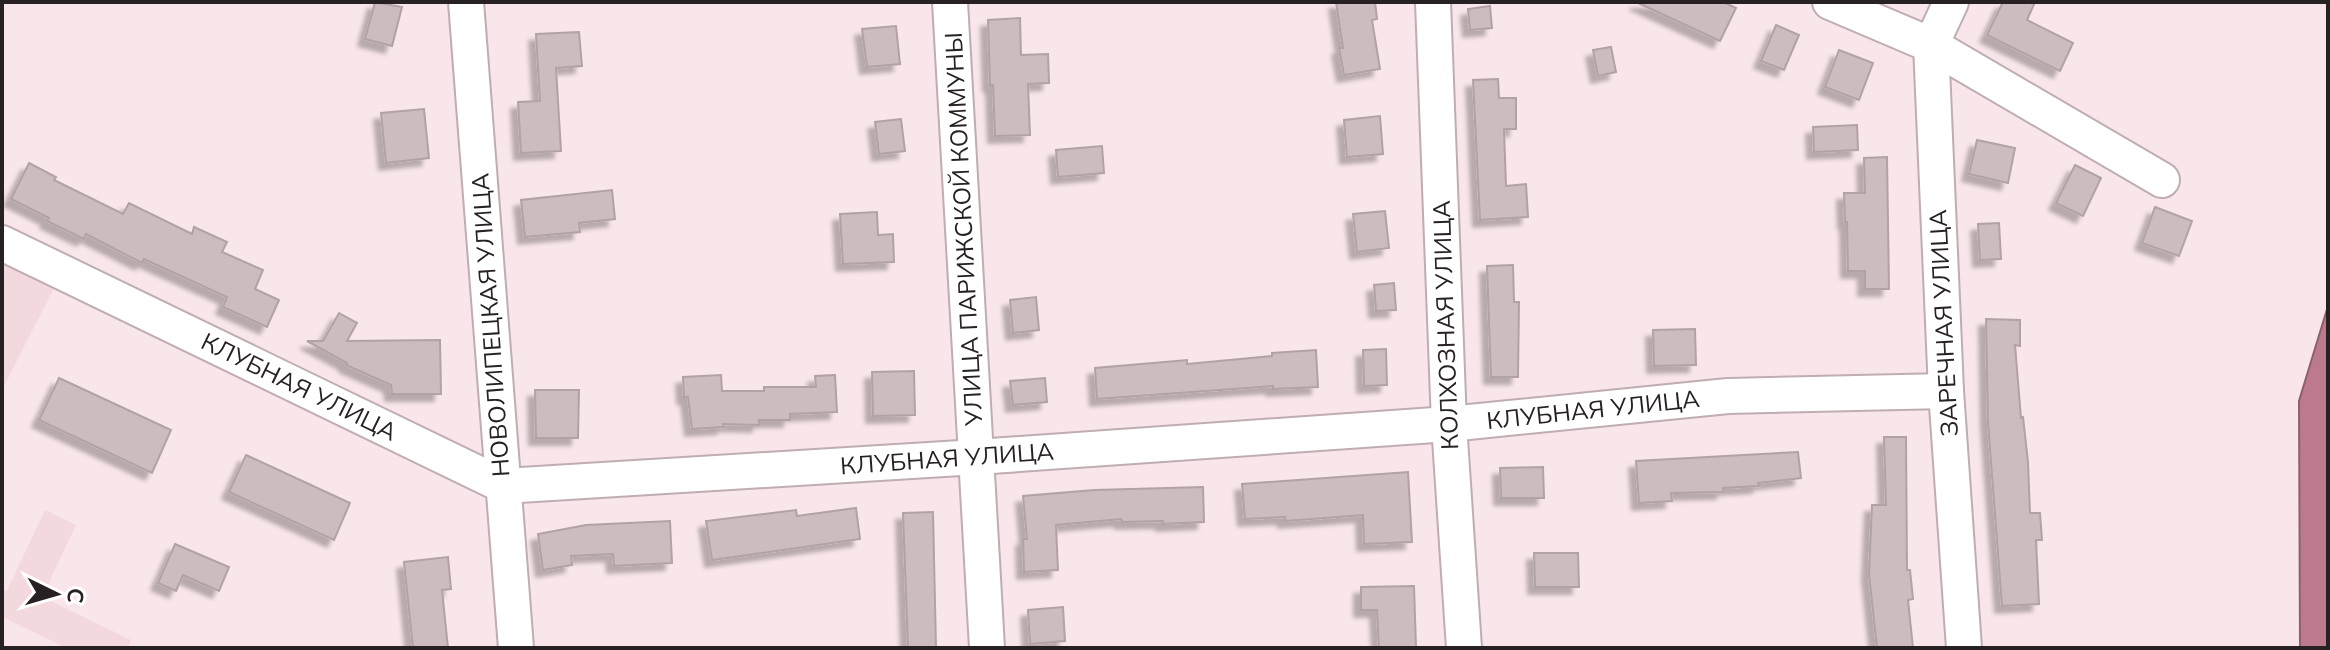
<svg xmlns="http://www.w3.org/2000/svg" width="2330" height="650" font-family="Mulish,sans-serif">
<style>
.built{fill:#f3d8de}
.water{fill:#bd7a8d;stroke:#905f6d;stroke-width:2}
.building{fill:#ccbbbf;stroke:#b2a1a5;stroke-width:2;filter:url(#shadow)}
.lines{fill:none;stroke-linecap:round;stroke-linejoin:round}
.minor-casing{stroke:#bfadb1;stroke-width:38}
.minor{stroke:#fff;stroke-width:34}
.labels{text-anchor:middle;stroke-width:6;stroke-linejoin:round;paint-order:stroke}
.street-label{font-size:24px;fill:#282123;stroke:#fff}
</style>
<defs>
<filter id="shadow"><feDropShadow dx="-7" dy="7" stdDeviation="2" flood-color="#0004"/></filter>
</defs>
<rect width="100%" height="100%" fill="#f9e6ea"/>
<g class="built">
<polygon points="2,243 62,272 2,390"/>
<polygon points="45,510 76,525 42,597 131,640 128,648 67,648 2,617 2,589 7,591"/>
</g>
<polygon class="water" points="2328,306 2328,648 2300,648 2299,401"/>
<g class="building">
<polygon points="375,2 402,7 392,46 365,39"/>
<polygon points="1336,2 1375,2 1377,19 1372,20 1380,69 1344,75 1339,48 1343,48"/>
<polygon points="1636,2 1723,2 1736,8 1720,41"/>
<polygon points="2003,2 2035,2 2027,20 2073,43 2060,71 1987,35"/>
<polygon points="1490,6 1492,28 1470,30 1468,9"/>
<polygon points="1020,18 1021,55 1048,54 1049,83 1028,84 1030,135 995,136 993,85 990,85 988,20"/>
<polygon points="1776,25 1799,35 1784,70 1761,61"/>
<polygon points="896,26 900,64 867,67 862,29"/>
<polygon points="579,32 582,66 556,68 561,151 521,153 518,102 540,101 536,34"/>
<polygon points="1611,47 1616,72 1598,76 1593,50"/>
<polygon points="1839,50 1873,63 1859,100 1825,87"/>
<polygon points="1498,79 1499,98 1516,98 1516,129 1504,129 1506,186 1526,184 1528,217 1480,220 1473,80"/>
<polygon points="424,109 429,158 386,163 381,113"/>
<polygon points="1380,116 1383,154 1347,157 1344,120"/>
<polygon points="901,119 905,151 879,154 875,122"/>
<polygon points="1857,125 1858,150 1814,152 1813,127"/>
<polygon points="1977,140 2015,148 2008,183 1969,174"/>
<polygon points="1102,146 1104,173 1058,177 1056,150"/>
<polygon points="1887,157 1889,289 1865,289 1865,271 1848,271 1847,222 1845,222 1844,193 1865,193 1864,158"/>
<polygon points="29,163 56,177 54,180 123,214 129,203 192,234 194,227 227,242 222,252 263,270 255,289 279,300 267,327 223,307 227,297 144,259 142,263 86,234 84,239 47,221 49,218 11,199"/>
<polygon points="2075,165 2101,178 2083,216 2056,203"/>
<polygon points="612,190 615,219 579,223 580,232 525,237 521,200"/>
<polygon points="2155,207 2192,221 2179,256 2142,243"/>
<polygon points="1385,211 1389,248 1357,252 1353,214"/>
<polygon points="877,212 878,235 893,234 894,262 843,264 840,214"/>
<polygon points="1999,223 2001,259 1980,260 1978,224"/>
<polygon points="1513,265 1514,302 1519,302 1518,377 1491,377 1487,266"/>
<polygon points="1394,283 1396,310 1376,311 1374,285"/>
<polygon points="1036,297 1039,330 1013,333 1010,300"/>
<polygon points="339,313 357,323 347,341 440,340 441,394 392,394 391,385 346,365 347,363 307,341 323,341"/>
<polygon points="1986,319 2020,320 2020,346 2015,345 2021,418 2023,417 2028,462 2030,513 2040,513 2042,540 2036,540 2039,604 2002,606 1988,422"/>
<polygon points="1695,329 1696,365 1654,366 1653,330"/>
<polygon points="1386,349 1387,385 1364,386 1363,350"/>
<polygon points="1316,350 1318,387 1273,389 1273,386 1097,399 1095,368 1187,360 1187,364 1272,356 1272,353"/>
<polygon points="914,371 915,415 873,416 872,372"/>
<polygon points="721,375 722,391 764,391 764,387 816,387 815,376 835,375 837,412 790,414 790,420 759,420 759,425 723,424 724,427 692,429 688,397 684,397 683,377"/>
<polygon points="59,378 171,430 152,473 39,420"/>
<polygon points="1045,378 1047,402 1013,405 1010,381"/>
<polygon points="535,390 579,390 578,438 536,438"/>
<polygon points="1884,437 1906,437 1907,570 1910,570 1913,599 1908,600 1913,648 1877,648 1869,574 1872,505 1886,505"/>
<polygon points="1798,452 1801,478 1758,483 1759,486 1723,488 1723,492 1671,493 1672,501 1639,503 1636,461"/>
<polygon points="246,455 350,503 334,540 229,492"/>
<polygon points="1543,467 1544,498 1501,498 1500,468"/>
<polygon points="1408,472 1412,542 1364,544 1363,515 1285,521 1285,517 1245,519 1242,484"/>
<polygon points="1203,487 1204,522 1163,524 1163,521 1122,522 1121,519 1056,525 1058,570 1024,572 1023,539 1027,539 1023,496 1094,490"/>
<polygon points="856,508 860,539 712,560 706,521 796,510 797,516"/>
<polygon points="933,512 936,648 908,648 903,513"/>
<polygon points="670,521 672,563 614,566 613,554 571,556 572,565 543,570 538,534 586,525"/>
<polygon points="175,544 229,567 219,591 183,575 176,591 158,583"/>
<polygon points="1534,553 1578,553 1579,587 1535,587"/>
<polygon points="448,557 451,589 442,590 448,648 413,648 404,562"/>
<polygon points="1414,586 1416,648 1379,648 1377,610 1361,610 1361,587"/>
<polygon points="1063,607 1065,641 1030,644 1028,610"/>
</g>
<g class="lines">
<defs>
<g id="minor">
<polyline points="466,2 516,648"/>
<polyline points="950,2 987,648"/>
<polyline points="1433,2 1449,424 1464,648"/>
<polyline points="1830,2 1931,45 2162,180"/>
<polyline points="1951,2 1931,45 1946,391 1964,648"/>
<polyline points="2,243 504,486 977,457 1449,424 1728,396 1946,391"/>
</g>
</defs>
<use href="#minor" class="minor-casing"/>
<use href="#minor" class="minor"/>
</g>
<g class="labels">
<g class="street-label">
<text transform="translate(964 229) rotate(-93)" y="8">УЛИЦА ПАРИЖСКОЙ КОММУНЫ</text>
<text transform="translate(1944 323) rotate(-93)" y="8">ЗАРЕЧНАЯ УЛИЦА</text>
<text transform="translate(491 325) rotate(-94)" y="8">НОВОЛИПЕЦКАЯ УЛИЦА</text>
<text transform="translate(1446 325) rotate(-92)" y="8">КОЛХОЗНАЯ УЛИЦА</text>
<text transform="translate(299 387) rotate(26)" y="8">КЛУБНАЯ УЛИЦА</text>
<text transform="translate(1593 410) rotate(-6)" y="8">КЛУБНАЯ УЛИЦА</text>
<text transform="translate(947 459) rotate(-4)" y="8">КЛУБНАЯ УЛИЦА</text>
</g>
</g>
<rect width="2330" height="650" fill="none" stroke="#282123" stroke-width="8"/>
<g transform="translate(56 594) rotate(95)" stroke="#ffffff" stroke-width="6" paint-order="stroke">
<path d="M0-6L14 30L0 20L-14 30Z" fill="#282123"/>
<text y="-12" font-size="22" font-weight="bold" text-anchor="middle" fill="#282123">С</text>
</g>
</svg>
